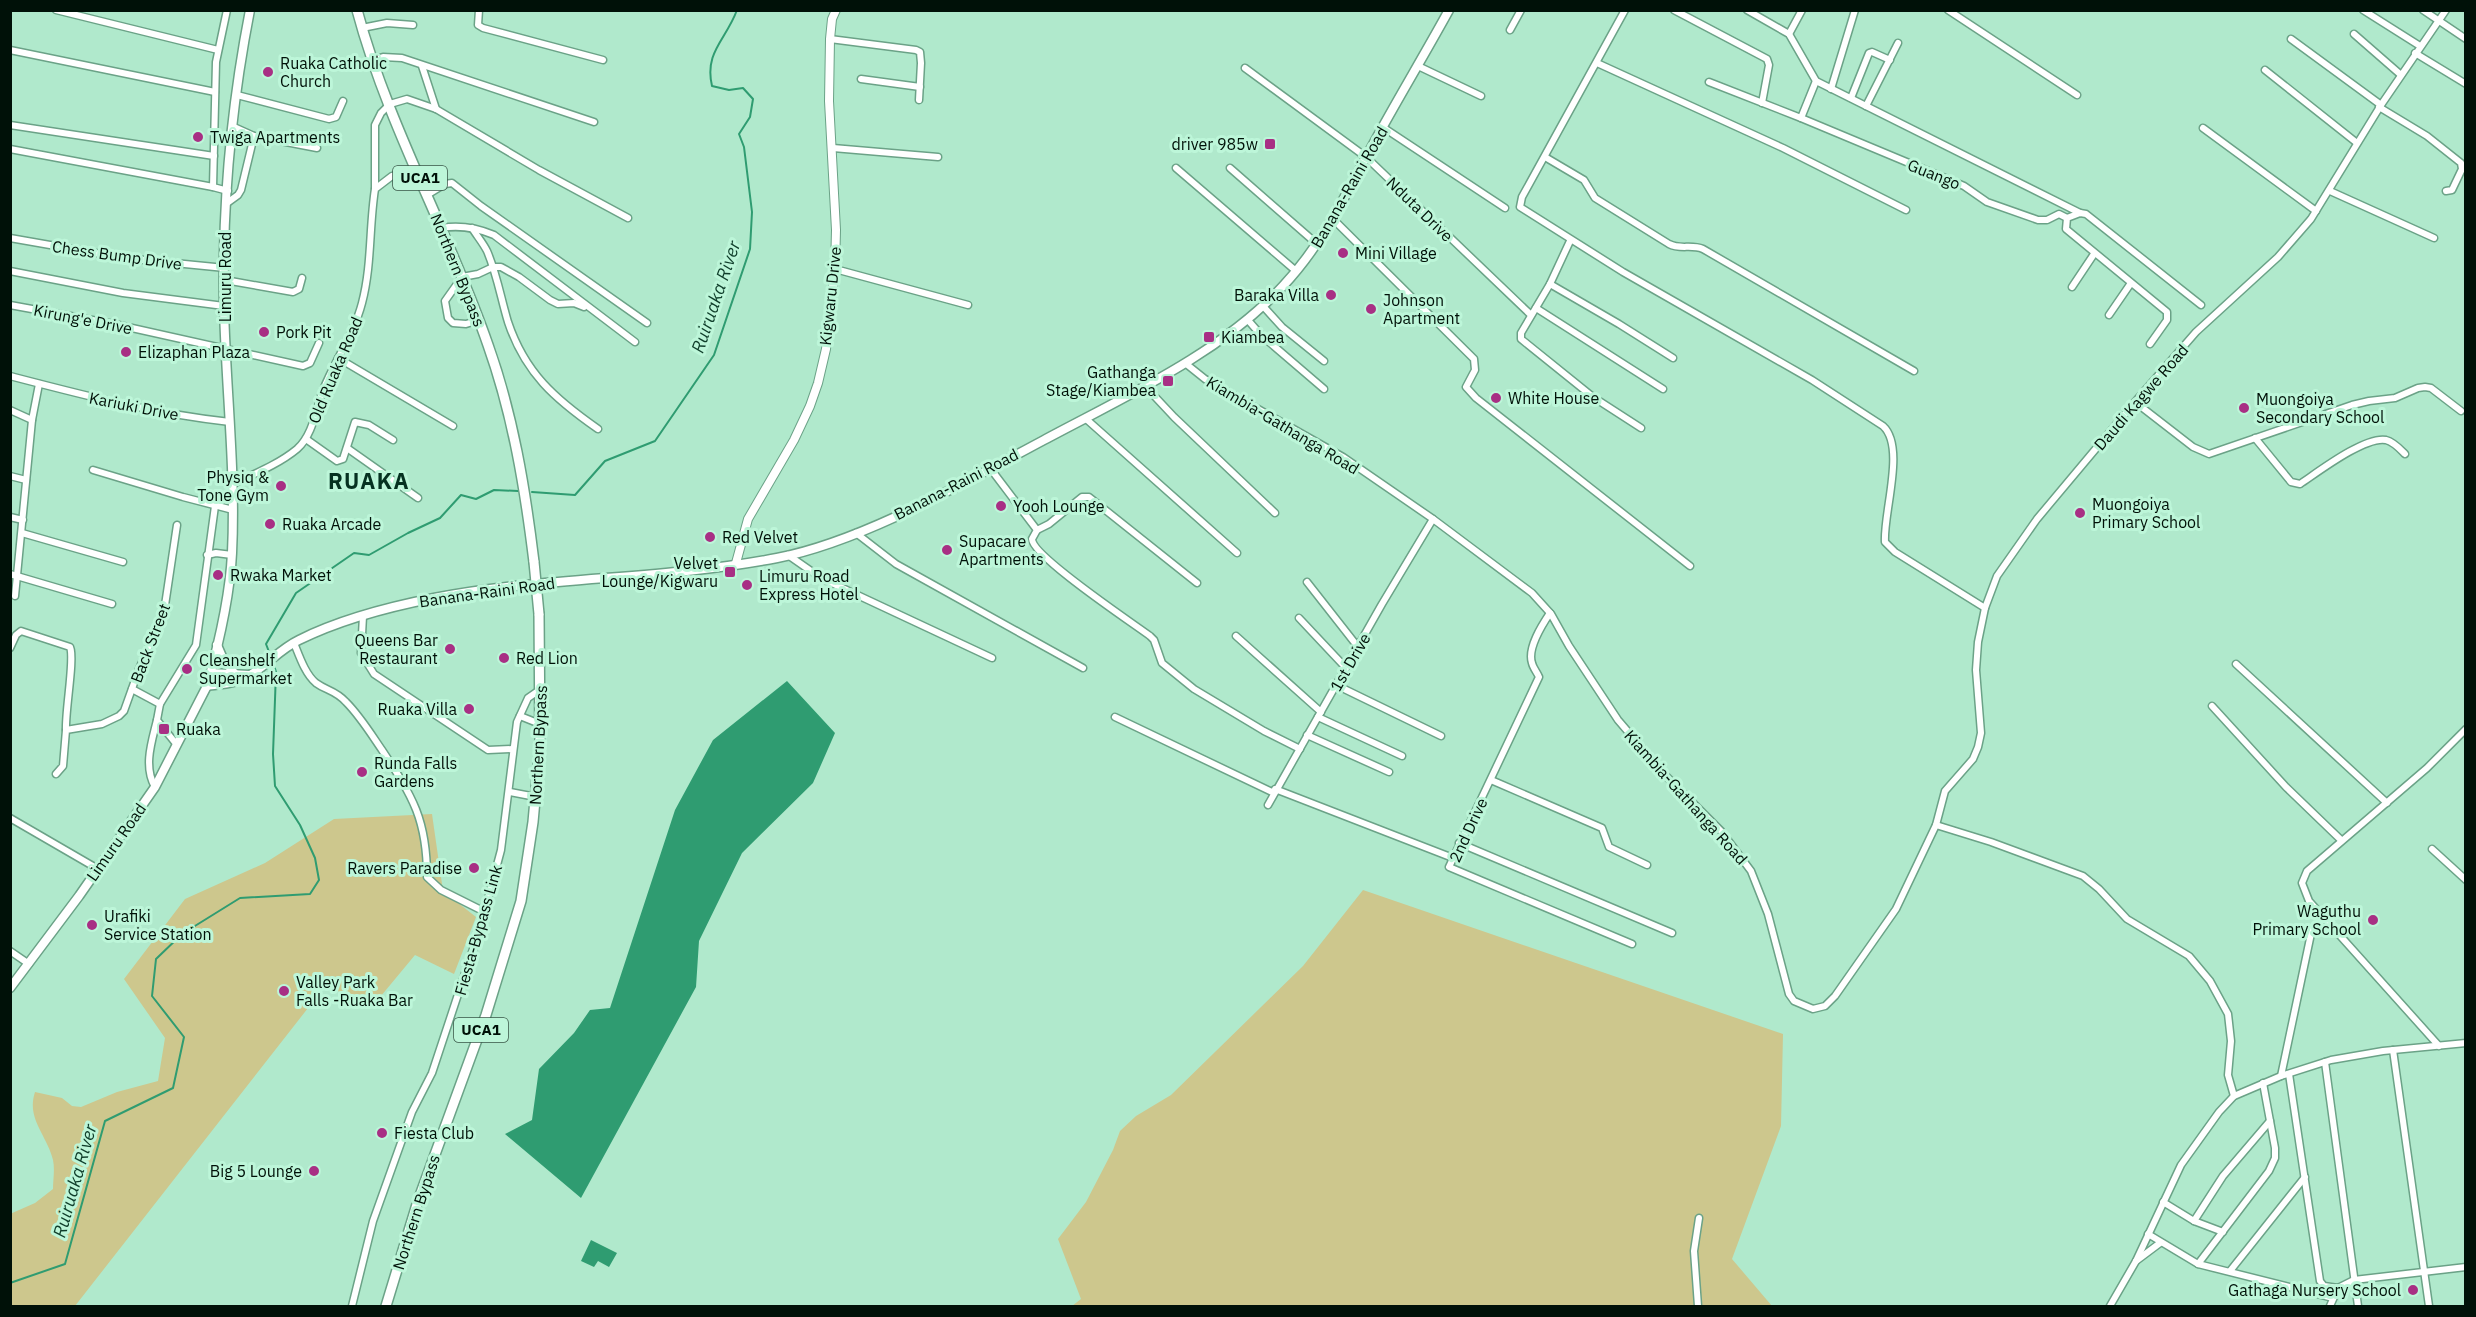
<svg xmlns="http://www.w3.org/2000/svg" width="2476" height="1317" font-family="'IBM Plex Sans',sans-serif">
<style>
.green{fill:#cdc78d}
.water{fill:#2f9c71}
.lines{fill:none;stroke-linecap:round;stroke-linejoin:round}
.stream{stroke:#2f9c71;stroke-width:2}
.minor-casing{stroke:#6ba287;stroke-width:9}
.tertiary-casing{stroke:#6ba287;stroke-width:10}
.secondary-casing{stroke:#6ba287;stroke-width:11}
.primary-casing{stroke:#6ba287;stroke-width:12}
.minor{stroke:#fff;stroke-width:6}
.tertiary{stroke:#fff;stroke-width:8}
.secondary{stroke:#fff;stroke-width:8}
.primary{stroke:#fff;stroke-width:9}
.primary-bridge-casing{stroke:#6ba287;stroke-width:12;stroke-linecap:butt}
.primary-bridge{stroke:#fff;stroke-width:9}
.poi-dot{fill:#a82f84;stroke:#bdf6d9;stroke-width:2}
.labels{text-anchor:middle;stroke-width:6;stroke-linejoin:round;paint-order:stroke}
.shield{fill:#bdf6d9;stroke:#395647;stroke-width:1.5}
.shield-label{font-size:15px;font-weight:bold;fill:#001108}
.poi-label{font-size:16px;fill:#001108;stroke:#bdf6d9;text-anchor:start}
.street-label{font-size:16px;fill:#001108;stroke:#bdf6d9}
.water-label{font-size:18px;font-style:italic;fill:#0f3d2a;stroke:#bdf6d9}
.district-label{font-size:22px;font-weight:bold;letter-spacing:1.5px;fill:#063221;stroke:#bdf6d9}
</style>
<rect width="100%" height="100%" fill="#b0e9cc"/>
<g class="green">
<path d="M432,814L443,891L476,917L454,974L415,955L371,1008L326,985L75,1306H11L10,1214L35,1203L53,1189C53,1180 55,1169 53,1160C47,1135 26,1119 35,1092L62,1098L72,1106L81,1107L117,1092L158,1081L165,1038L124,979L185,899L265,863L334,819Z"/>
<polygon points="1363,890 1783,1034 1781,1126 1732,1259 1772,1306 1072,1306 1081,1299 1058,1239 1086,1202 1113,1150 1120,1131 1136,1116 1171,1095 1303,966"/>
</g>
<g class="water">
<polygon points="787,681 835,733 813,783 742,853 699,941 696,987 581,1198 505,1134 532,1120 539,1069 574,1033 590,1010 610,1008 675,810 713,740"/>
<polygon points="591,1240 617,1253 609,1267 598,1261 594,1267 581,1261"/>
</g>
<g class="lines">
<g class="stream">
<path d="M532,492L575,495L605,461L655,441L714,355L750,249L752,212L744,147L739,134L750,117L753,99L743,88L729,90L712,86C704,52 726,40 737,10"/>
<polyline points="271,657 266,644 296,593 354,553 369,555 408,533 440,518 461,495 476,499 494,490 518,491"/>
<polyline points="10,1283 65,1264 105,1121 173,1088 184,1037 152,996 156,959 182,934 240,898 310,894 319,880 315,858 300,825 275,786 273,754 276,672 273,662"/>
</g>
<defs>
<g id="minor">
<polyline points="56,10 218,50"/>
<polyline points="227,10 216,62 213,187 228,191"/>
<polyline points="479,10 478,25 483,28 603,60"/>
<path d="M1625,10L1522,197L1520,207L1623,272L1812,380L1883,426C1906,447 1883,513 1885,542L1895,552L1985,608"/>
<polyline points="1674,10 1767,59 1769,65 1762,103"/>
<polyline points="1747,10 1789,34 1816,81 2080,213"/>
<polyline points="1948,10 2077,95"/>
<polyline points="2363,10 2420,46"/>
<polyline points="2423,10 2466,39"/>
<polyline points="362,28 387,23 413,25"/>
<polyline points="1510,30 1521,10"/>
<polyline points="1789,34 1802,10"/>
<polyline points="2354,34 2401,75"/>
<polyline points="830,39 916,50 920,52 921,63 919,100"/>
<polyline points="2291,39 2381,105"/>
<polyline points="10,50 215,92"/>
<polyline points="2415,53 2466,84"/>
<polyline points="373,60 383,57 402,58 594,122"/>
<polyline points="1597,63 1783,148 1906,210"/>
<polyline points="422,66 436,109"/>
<polyline points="1418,66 1481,96"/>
<polyline points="1245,68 1366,157 1531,315"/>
<polyline points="2265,70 2357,143"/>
<polyline points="861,79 920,87"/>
<polyline points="1709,82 1801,118 1964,186 1987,202 2038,220 2047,220 2059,214 2067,218"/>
<polyline points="1831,89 1855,10"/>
<polyline points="237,95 329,119 336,117 343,101"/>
<polyline points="1851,98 1869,53 1872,52 1890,60"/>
<polyline points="1866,106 1898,43"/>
<polyline points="2379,107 2427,136 2461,163 2462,169 2452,190 2446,191"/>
<polyline points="1801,118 1816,81"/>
<polyline points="10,125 214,156"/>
<polyline points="234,127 254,136 317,148"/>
<polyline points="1384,128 1505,208"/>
<polyline points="2203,128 2316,211"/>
<polyline points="833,148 938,157"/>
<polyline points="10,149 213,187"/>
<path d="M1545,157L1584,180L1595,198L1669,244C1680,250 1691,244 1703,249L1914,371"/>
<polyline points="1176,168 1296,271"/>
<polyline points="1230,168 1317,244"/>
<polyline points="375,188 375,125 381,113 390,104 407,99 436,109 539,170 628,218"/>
<polyline points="2330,191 2434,238"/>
<polyline points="427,195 445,184 452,183 481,206 647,323"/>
<polyline points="227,203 238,195 241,190 254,136"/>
<polyline points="1333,219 1474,359 1475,370 1466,387 1476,398 1690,566"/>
<path d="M442,228C460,225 477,228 494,235L635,342"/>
<path d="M472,228C477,236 483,243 487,251C497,274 501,299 508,322C525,373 555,399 598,429"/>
<polyline points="10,238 124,258 225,268"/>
<polyline points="1570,241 1550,284 1521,333 1521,339 1593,397 1641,428"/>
<polyline points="835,269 968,305"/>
<polyline points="10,271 123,293 224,306"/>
<polyline points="225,280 293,292 299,289 302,278"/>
<polyline points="1550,284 1619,324 1673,358"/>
<polyline points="2072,287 2094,254"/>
<polyline points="10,305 114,324 303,366 310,363 319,343"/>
<polyline points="1263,306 1282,327 1324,361"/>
<polyline points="1536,308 1663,389"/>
<polyline points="2109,315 2131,283"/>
<polyline points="1247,319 1261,335 1324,389"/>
<polyline points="479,320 466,324 453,323 448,318 445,301 462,277 478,274 493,267 501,267 519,277 550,300 558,304 574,303 584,307"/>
<polyline points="2150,344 2167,320 2167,312 2066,229 2067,218 2080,213 2086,214 2201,305"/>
<polyline points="338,358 453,426"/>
<polyline points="1185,363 1205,379 1343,457 1433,519 1532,593 1551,614 1569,646 1618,720 1665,775 1721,831 1751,871 1768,914 1789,994 1794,1001 1813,1009 1825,1006 1835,996 1896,909 1936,825 1945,791 1973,759 1978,747 1981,733 1976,670 1978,642 1985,608 1997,576 2037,519 2135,402 2196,332 2278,257 2311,219 2381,105 2446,10"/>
<path d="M10,376C83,395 155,414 230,422"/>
<polyline points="1145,386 1174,417 1275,513"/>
<polyline points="2135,402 2193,447 2209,454 2352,405 2369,401 2395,398 2418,388 2425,387 2431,388 2461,411"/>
<polyline points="10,410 32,420"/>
<polyline points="1085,418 1237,553"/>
<path d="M2255,438L2291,482L2300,484C2318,472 2365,436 2386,440C2394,442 2400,449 2405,454"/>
<polyline points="306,439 337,461 343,459 355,422 369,425 393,440"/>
<polyline points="347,448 418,498"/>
<path d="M990,468L1037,530L1032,539C1032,556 1131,622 1150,636L1154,640L1162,663L1194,689L1264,731L1300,749"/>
<polyline points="93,470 183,497 233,510"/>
<polyline points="10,476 26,480"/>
<path d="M233,484C254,474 279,464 297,449C313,435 316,409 323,390C335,360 354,334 362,303C372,265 369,227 375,189L392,176L416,170"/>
<polyline points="10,517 23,520"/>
<polyline points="1037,530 1049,524 1082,497 1089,497 1197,583"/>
<polyline points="22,533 123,562"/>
<polyline points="856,533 896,564 1083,668"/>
<polyline points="207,555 216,553 232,555"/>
<polyline points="788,555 821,578 992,658"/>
<polyline points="10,574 112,604"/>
<polyline points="1307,582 1358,647"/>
<polyline points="15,596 32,420 39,384"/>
<path d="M1550,613C1542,625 1527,648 1532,663C1533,668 1537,672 1539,677L1449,867L1632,944"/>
<polyline points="363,616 361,653 374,674 488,750 513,749"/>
<polyline points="1299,618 1346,668"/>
<polyline points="1236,636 1321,712"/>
<path d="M294,643C299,655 305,674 316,683C327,691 335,690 346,702C360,716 371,734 382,750C413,797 427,820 427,877L441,890L485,912"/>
<path d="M10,648L16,635L21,631L70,647C75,658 65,711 66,730"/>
<polyline points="2236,664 2387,803"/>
<polyline points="1336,685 1441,736"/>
<polyline points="132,689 160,704"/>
<polyline points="2212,706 2286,787 2341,840"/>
<polyline points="520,716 540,724"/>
<polyline points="1115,717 1274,793"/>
<polyline points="1318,717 1402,756"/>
<polyline points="1307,735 1389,772"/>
<polyline points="177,745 157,720 160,704 196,645 215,506"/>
<polyline points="56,774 63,766 66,730 102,724 119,716 124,711 139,669 164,612 177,525"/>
<polyline points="1491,780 1602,828 1609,847 1647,865"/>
<path d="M155,787C143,766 152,741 157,720"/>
<polyline points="1275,789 1453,858"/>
<polyline points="510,792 536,797"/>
<polyline points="1268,805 1382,604 1433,519"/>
<polyline points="10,818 98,869"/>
<polyline points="1936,825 1991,842 2083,876 2099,889 2127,919 2189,956 2210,981 2228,1014 2231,1041 2228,1075 2234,1096"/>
<polyline points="1459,843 1672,933"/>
<polyline points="2432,849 2466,880"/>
<polyline points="10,951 29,964"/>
<polyline points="2439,1046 2309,901 2302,883 2307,871 2427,768 2466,729"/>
<polyline points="2393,1050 2429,1306"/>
<polyline points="2325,1062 2358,1306"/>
<polyline points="2289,1074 2320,1281 2324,1286 2338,1288"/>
<polyline points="2281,1076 2312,929"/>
<polyline points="2163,1202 2194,1221 2223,1232"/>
<polyline points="2194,1221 2223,1176 2270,1121"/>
<polyline points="2148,1234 2198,1264 2333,1298"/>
<polyline points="2136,1261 2160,1243"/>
<polyline points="2198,1264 2269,1171 2275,1158 2275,1148 2263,1083"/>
<polyline points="2230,1271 2305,1177"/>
<polyline points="352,1306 373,1221 412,1112 432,1073 481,925 501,850 517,722 528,698 541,689"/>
<polyline points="1698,1306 1694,1251 1699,1218"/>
<polyline points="2110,1306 2136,1261 2181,1165 2219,1112 2234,1096 2281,1076 2331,1060 2383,1051 2466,1043"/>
<polyline points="2330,1306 2338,1288 2354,1280 2466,1267"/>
</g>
<polyline id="tertiary" points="736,563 748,519 794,440 810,406 818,383 826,349 835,269 836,230 829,101 830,39 832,19 836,10"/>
<g id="secondary">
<polyline points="217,645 223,659 235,674"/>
<polyline points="211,673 249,675"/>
<path d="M207,686C219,684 232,684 243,679C264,669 278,650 299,640C341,619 388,607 434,598C547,576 664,580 777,558C864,541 965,482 1044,440C1124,397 1220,354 1283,286C1318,249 1340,206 1364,161C1391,110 1421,61 1449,10"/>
<path d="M10,988L79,896L155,787L207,686C219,643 230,597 232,553C236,471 226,390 224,308C222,209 231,107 250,10"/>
</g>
<g id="primary">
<path d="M357,10C388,126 449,232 488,345C513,415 525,488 534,562"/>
<polyline points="386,1306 418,1201 486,1015 521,901 533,822 540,745 539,614"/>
</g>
</defs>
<use href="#minor" class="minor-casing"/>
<use href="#tertiary" class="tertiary-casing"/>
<use href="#secondary" class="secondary-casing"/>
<use href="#primary" class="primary-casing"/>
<use href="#minor" class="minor"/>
<use href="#tertiary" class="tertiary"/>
<use href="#secondary" class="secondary"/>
<use href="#primary" class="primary"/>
<defs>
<polyline id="primary-bridge" points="534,562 539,614"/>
</defs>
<use href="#primary-bridge" class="primary-bridge-casing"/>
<use href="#primary-bridge" class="primary-bridge"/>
</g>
<g class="poi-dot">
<circle cx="268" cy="72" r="6"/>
<circle cx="198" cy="137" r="6"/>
<rect x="1264" y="138" width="12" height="12" rx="3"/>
<circle cx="1343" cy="253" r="6"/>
<circle cx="1331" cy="295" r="6"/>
<circle cx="1371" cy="309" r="6"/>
<circle cx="264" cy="332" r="6"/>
<rect x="1203" y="331" width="12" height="12" rx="3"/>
<circle cx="126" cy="352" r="6"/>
<rect x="1162" y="375" width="12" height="12" rx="3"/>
<circle cx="1496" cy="398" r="6"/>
<circle cx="2244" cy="408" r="6"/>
<circle cx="281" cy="486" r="6"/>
<circle cx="1001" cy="506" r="6"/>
<circle cx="2080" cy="513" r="6"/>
<circle cx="270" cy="524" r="6"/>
<circle cx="710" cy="537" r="6"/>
<circle cx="947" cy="550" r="6"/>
<rect x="724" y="566" width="12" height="12" rx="3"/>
<circle cx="218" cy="575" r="6"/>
<circle cx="747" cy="585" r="6"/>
<circle cx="450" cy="649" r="6"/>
<circle cx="504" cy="658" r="6"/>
<circle cx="187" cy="669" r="6"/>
<circle cx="469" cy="709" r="6"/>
<rect x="158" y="723" width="12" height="12" rx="3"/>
<circle cx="362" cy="772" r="6"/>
<circle cx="474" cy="868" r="6"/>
<circle cx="2373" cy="920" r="6"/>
<circle cx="92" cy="925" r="6"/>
<circle cx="284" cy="991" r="6"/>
<circle cx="382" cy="1133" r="6"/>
<circle cx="314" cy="1171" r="6"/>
<circle cx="2413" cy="1290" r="6"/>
</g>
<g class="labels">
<g class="shield">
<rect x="393" y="166" width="54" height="24" rx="4.5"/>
<rect x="454" y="1018" width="54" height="24" rx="4.5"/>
</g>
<g class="shield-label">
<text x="420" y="183">UCA1</text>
<text x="481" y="1035">UCA1</text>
</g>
<g class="poi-label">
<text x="280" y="69">Ruaka Catholic<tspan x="280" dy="18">Church</tspan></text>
<text x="210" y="143">Twiga Apartments</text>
<text x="1258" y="150" text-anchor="end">driver 985w</text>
<text x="1355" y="259">Mini Village</text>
<text x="1319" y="301" text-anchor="end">Baraka Villa</text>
<text x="1383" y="306">Johnson<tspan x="1383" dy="18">Apartment</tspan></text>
<text x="276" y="338">Pork Pit</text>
<text x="1221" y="343">Kiambea</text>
<text x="138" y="358">Elizaphan Plaza</text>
<text x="1156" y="378" text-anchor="end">Gathanga<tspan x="1156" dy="18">Stage/Kiambea</tspan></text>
<text x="1508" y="404">White House</text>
<text x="2256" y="405">Muongoiya<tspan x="2256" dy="18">Secondary School</tspan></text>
<text x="269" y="483" text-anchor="end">Physiq &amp;<tspan x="269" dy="18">Tone Gym</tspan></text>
<text x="2092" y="510">Muongoiya<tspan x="2092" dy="18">Primary School</tspan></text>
<text x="1013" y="512">Yooh Lounge</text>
<text x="282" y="530">Ruaka Arcade</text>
<text x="722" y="543">Red Velvet</text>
<text x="959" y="547">Supacare<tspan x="959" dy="18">Apartments</tspan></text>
<text x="718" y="569" text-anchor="end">Velvet<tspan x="718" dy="18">Lounge/Kigwaru</tspan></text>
<text x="230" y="581">Rwaka Market</text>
<text x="759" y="582">Limuru Road<tspan x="759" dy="18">Express Hotel</tspan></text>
<text x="438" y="646" text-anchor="end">Queens Bar<tspan x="438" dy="18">Restaurant</tspan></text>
<text x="516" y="664">Red Lion</text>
<text x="199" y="666">Cleanshelf<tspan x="199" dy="18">Supermarket</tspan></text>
<text x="457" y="715" text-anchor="end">Ruaka Villa</text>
<text x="176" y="735">Ruaka</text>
<text x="374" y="769">Runda Falls<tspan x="374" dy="18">Gardens</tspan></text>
<text x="462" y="874" text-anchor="end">Ravers Paradise</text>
<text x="2361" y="917" text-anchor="end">Waguthu<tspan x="2361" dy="18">Primary School</tspan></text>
<text x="104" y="922">Urafiki<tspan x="104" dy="18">Service Station</tspan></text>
<text x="296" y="988">Valley Park<tspan x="296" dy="18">Falls -Ruaka Bar</tspan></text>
<text x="394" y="1139">Fiesta Club</text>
<text x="302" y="1177" text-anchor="end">Big 5 Lounge</text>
<text x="2401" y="1296" text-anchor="end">Gathaga Nursery School</text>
</g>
<g class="street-label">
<text transform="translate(1934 174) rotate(22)" y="6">Guango</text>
<text transform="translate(1349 187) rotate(-60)" y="6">Banana-Raini Road</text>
<text transform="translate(1420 209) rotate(44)" y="6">Nduta Drive</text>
<text transform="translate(117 255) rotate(8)" y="6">Chess Bump Drive</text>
<text transform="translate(458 270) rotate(68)" y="6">Northern Bypass</text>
<text transform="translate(225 277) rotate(-90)" y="6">Limuru Road</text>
<text transform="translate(830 296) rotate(-84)" y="6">Kigwaru Drive</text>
<text transform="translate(83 319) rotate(11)" y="6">Kirung'e Drive</text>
<text transform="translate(335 370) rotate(-67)" y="6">Old Ruaka Road</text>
<text transform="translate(2141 397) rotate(-49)" y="6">Daudi Kagwe Road</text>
<text transform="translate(134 406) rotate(11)" y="6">Kariuki Drive</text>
<text transform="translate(1283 425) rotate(31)" y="6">Kiambia-Gathanga Road</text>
<text transform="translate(956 484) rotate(-27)" y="6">Banana-Raini Road</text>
<text transform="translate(487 592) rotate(-8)" y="6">Banana-Raini Road</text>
<text transform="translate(150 643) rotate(-69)" y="6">Back Street</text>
<text transform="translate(1350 662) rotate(-60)" y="6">1st Drive</text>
<text transform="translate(538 745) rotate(-87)" y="6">Northern Bypass</text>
<text transform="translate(1686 797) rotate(48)" y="6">Kiambia-Gathanga Road</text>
<text transform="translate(1468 830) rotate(-65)" y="6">2nd Drive</text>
<text transform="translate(116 842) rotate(-55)" y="6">Limuru Road</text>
<text transform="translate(478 930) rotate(-74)" y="6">Fiesta-Bypass Link</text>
<text transform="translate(416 1212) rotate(-72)" y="6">Northern Bypass</text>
</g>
<g class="water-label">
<text transform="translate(716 297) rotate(-71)" y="6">Ruiruaka River</text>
<text transform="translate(75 1181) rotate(-74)" y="6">Ruiruaka River</text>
</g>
<g class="district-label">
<text x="369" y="489">RUAKA</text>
</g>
</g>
<rect width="2476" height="1317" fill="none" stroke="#001108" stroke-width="24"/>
</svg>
